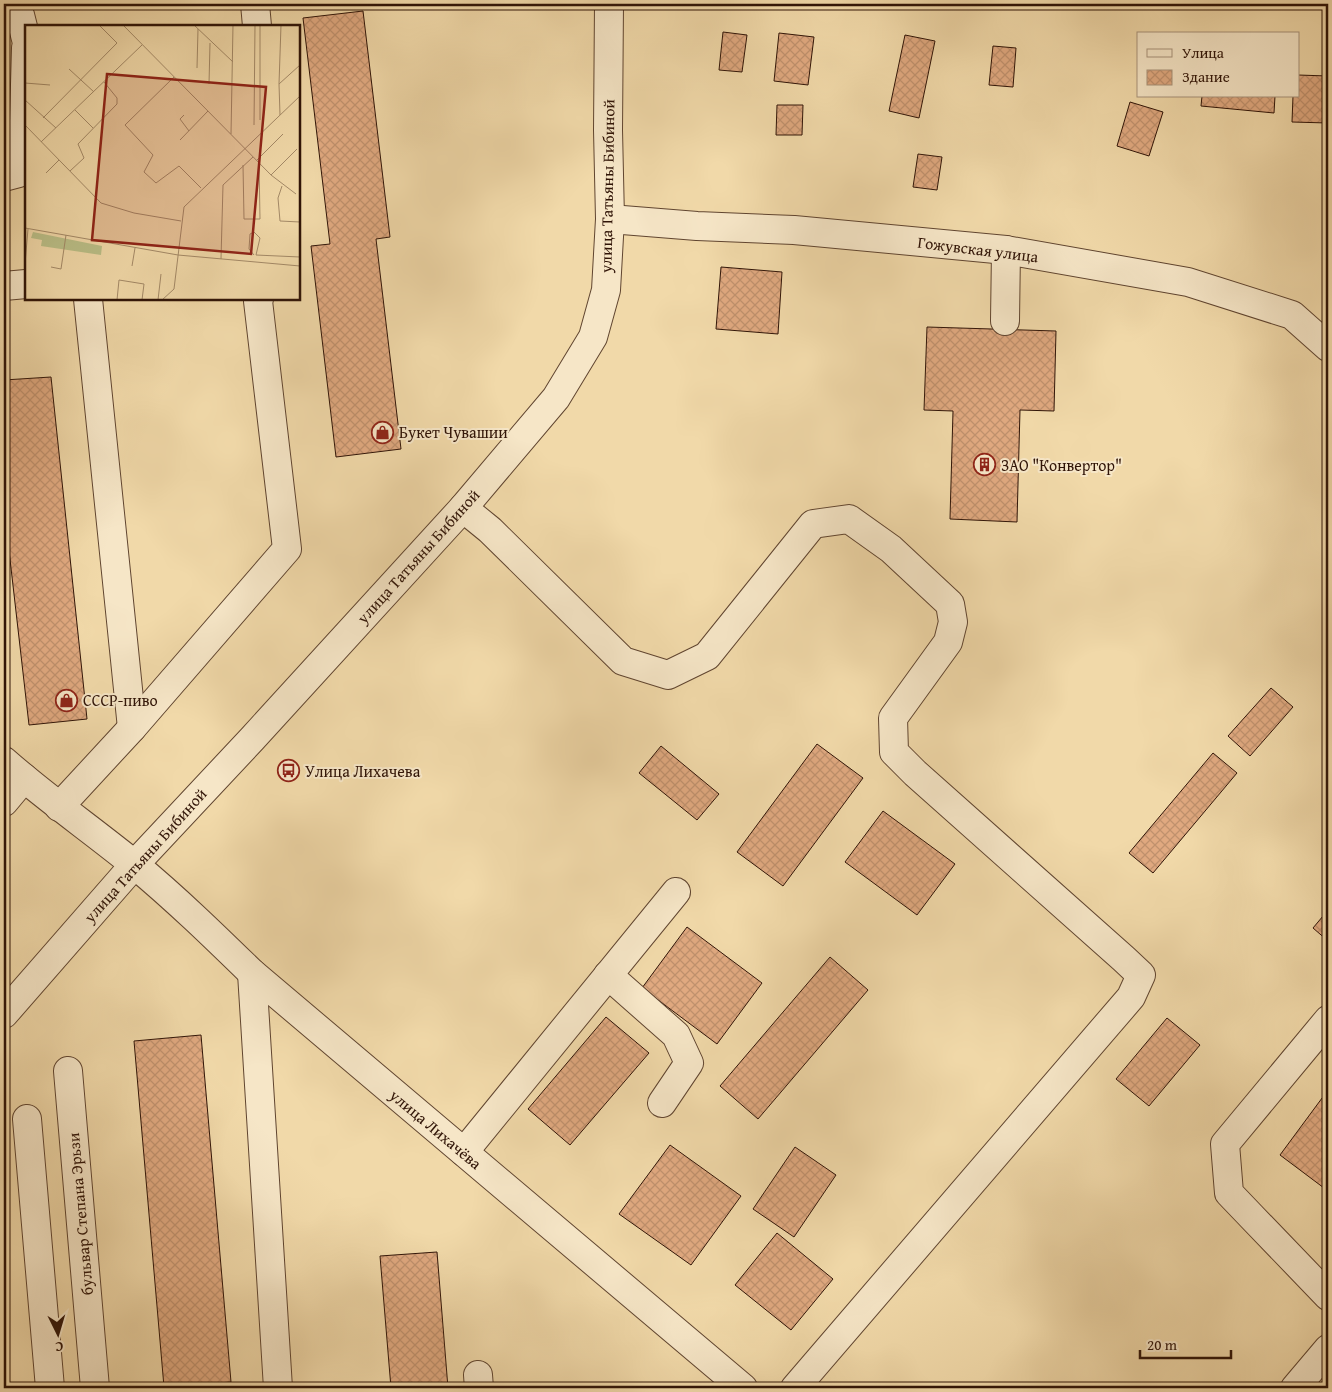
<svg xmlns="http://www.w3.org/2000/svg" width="1332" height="1392" font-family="'Gentium Book Plus',serif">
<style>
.building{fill:url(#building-cross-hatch);stroke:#301407}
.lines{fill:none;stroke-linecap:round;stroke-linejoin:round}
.minor-casing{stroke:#604530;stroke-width:30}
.minor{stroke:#f6e6c7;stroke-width:28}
.labels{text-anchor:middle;stroke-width:4;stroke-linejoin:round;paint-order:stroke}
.street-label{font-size:16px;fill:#301407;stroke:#f6e6c7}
.poi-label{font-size:16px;fill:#301407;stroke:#f6e6c7;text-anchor:start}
.inset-road{fill:none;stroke:#a48a68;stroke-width:1}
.view{fill:#8f2418;fill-opacity:0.15;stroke:#8f2418;stroke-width:2.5}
.inset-edge{fill:none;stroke:#301407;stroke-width:2.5}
</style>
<defs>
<pattern id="building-cross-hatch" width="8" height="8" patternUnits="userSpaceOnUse" patternTransform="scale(1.25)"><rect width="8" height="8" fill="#e0a980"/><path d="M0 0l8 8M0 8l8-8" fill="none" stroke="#c0916d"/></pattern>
</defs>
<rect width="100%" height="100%" fill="#f1d9a9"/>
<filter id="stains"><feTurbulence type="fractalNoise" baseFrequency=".004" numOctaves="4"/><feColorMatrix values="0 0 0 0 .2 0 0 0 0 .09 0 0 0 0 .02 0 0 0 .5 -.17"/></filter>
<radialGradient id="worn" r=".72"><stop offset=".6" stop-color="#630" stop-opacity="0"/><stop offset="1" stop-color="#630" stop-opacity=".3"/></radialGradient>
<g class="building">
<polygon points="363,11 390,237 376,239 401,449 336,457 311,246 330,244 303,18"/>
<polygon points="723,32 747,35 742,72 719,70"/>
<polygon points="779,33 814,37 808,85 774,81"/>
<polygon points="905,35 935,41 919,118 889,111"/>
<polygon points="993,46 1016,48 1013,87 989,85"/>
<polygon points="1298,75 1328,76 1328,123 1292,122 1293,96 1298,96"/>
<polygon points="1202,96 1275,96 1274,113 1201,106"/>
<polygon points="1130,102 1163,112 1149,156 1117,146"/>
<polygon points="777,105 803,105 802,135 776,135"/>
<polygon points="918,154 942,157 937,190 913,187"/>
<polygon points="721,267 782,272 778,334 716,329"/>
<polygon points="927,327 1056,331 1054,411 1020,410 1017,522 950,519 953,411 924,410"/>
<polygon points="51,377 87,719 29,725 4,507 4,380"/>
<polygon points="1271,688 1293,707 1250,756 1228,736"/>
<polygon points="817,744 863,778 783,886 737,852"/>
<polygon points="661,746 719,794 697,820 639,773"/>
<polygon points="1213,753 1237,773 1153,873 1129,853"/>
<polygon points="883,811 955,864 917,915 845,862"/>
<polygon points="1328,910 1328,941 1313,928"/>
<polygon points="687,927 762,983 717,1044 642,988"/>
<polygon points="830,957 868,990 758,1119 720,1086"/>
<polygon points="606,1017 649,1053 570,1145 528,1109"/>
<polygon points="1167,1018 1200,1045 1149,1106 1116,1079"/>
<polygon points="201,1035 231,1382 164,1387 134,1041"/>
<polygon points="1328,1090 1328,1191 1280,1155"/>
<polygon points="670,1145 741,1196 691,1265 619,1214"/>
<polygon points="795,1147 836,1175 794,1237 753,1209"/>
<polygon points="777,1233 833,1279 791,1330 735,1285"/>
<polygon points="437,1252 448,1388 391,1388 380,1256"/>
</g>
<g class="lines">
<defs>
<g id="minor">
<polyline points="10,4 20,15 26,39"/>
<polyline points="255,4 257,26"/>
<polyline points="4,177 19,173 23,158 26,48"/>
<polyline points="610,219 697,226 794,230 1006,250 1188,282 1292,315 1328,347"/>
<polyline points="4,286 26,284"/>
<polyline points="88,299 132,728"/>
<polyline points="1005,321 1006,250"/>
<polyline points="463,508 490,530 623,661 668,675 707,656 813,524 849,519 891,549 950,604 953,622 948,642 893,718 894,752 915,773 1124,959 1141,975 1131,997 795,1388"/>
<path d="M4,761C46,798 92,830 135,865C176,899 214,936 252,973L743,1388"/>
<polyline points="4,802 24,778"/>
<polyline points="59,807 132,728 287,549 258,301 259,299"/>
<polyline points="252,973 278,1388"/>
<polyline points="608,975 676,1035 689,1063 662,1103"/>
<polyline points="4,1014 134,865 252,739 463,508 556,398 593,337 606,290 610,219 608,130 609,4"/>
<polyline points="1328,1020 1225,1144 1229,1193 1251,1216 1328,1296"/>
<polyline points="68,1071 95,1388"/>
<polyline points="27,1119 50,1388"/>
<polyline points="464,1152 676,892"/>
<polyline points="478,1375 479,1388"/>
<polyline points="1295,1388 1328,1349"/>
</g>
</defs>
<use href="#minor" class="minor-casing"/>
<use href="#minor" class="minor"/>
</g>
<defs>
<symbol id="shop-ring" viewBox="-11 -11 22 22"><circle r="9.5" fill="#f6e6c7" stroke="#8f2418" stroke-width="1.5"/><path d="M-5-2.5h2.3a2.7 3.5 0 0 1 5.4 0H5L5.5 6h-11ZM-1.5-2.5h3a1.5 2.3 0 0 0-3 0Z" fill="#8f2418"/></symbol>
<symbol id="building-ring" viewBox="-11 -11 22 22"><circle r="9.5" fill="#f6e6c7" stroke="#8f2418" stroke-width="1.5"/><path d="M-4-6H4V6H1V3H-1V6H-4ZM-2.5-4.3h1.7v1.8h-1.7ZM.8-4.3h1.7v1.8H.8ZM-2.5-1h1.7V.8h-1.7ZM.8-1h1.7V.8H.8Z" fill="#8f2418"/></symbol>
<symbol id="bus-ring" viewBox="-11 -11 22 22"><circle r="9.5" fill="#f6e6c7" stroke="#8f2418" stroke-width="1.5"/><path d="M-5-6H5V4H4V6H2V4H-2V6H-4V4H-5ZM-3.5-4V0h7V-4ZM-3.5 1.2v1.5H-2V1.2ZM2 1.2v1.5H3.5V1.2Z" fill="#8f2418"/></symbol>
</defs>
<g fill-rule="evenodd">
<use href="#shop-ring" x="370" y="420" width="25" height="25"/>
<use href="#building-ring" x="972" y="452" width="25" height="25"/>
<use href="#shop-ring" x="54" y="688" width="25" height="25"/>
<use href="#bus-ring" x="276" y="758" width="25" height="25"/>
</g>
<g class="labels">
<g class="street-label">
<text transform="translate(607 186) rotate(-89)" y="6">улица Татьяны Бибиной</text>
<text transform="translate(978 249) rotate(7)" y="6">Гожувская улица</text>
<text transform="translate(418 556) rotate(-48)" y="6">улица Татьяны Бибиной</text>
<text transform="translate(145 855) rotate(-48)" y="6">улица Татьяны Бибиной</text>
<text transform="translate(436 1129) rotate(40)" y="6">улица Лихачёва</text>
<text transform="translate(80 1214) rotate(-95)" y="6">бульвар Степана Эрьзи</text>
</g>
<g class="poi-label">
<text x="399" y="438">Букет Чувашии</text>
<text x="1001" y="471">ЗАО "Конвертор"</text>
<text x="83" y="706">СССР-пиво</text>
<text x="305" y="777">Улица Лихачева</text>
</g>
</g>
<g transform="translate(25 25)">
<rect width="275" height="275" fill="#f1d9a9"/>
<path d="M8,207L77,221L76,230L16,221L17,215L6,213Z" fill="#babf88"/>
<path class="inset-road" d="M98,0L246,150L271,169M169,0L208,37M172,43L173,4M44,44L69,67M149,52L100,100L128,130L119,147L131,158L154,141L176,163M0,58L25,60M184,59L185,18M254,59L256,0M0,75L31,103M50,85L68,103M159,90L155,94L164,106M255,90L254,59L275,40M18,93L92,18L74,0M235,95V0M0,100L76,178L109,188L156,196M229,100L230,0M206,109L208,0M155,115L183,86M16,117L117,20M232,135L258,109M218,140L219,194H235L234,138M45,146L59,133L53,119L92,79V73L79,57M21,148L34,135M246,150L272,124M257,161L253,173L255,196L275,197M0,203L153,230L275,241M229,230L224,224L225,209L229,207L235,213L231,230M231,230L275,232M196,234L198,160L228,132M0,239L3,204M107,241L110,223M26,242L36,244L41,210M92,275L94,255L119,259L117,275M133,275L136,249M137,275L149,264L159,182L275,71"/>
<path class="view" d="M82,49L241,62L226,229L67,215Z"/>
<rect width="275" height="275" class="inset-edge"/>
</g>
<rect width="1332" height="1392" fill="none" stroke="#f1d9a9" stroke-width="20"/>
<rect x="5" y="5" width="1322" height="1382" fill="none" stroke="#301407" stroke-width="2.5"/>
<rect x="10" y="10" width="1312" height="1372" fill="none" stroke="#301407"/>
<rect x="1137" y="32" width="162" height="65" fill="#f6e6c7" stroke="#a7927a"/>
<rect x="1147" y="49" width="25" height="8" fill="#f6e6c7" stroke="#a7927a"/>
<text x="1182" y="58" font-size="15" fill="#301407">Улица</text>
<rect x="1147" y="70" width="25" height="15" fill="url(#building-cross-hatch)" stroke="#a7927a"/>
<text x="1182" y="82" font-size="15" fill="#301407">Здание</text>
<g transform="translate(58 1334) rotate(175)" stroke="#f6e6c7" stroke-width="4" paint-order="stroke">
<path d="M0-4L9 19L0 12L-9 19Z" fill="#301407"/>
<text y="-8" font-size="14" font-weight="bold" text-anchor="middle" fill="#301407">С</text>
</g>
<path d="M1140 1350v8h91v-8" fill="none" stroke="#301407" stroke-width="2.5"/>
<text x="1147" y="1350" font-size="15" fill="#301407" stroke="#f6e6c7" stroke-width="4" paint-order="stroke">20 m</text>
<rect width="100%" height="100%" filter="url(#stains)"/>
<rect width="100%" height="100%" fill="url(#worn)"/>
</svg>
